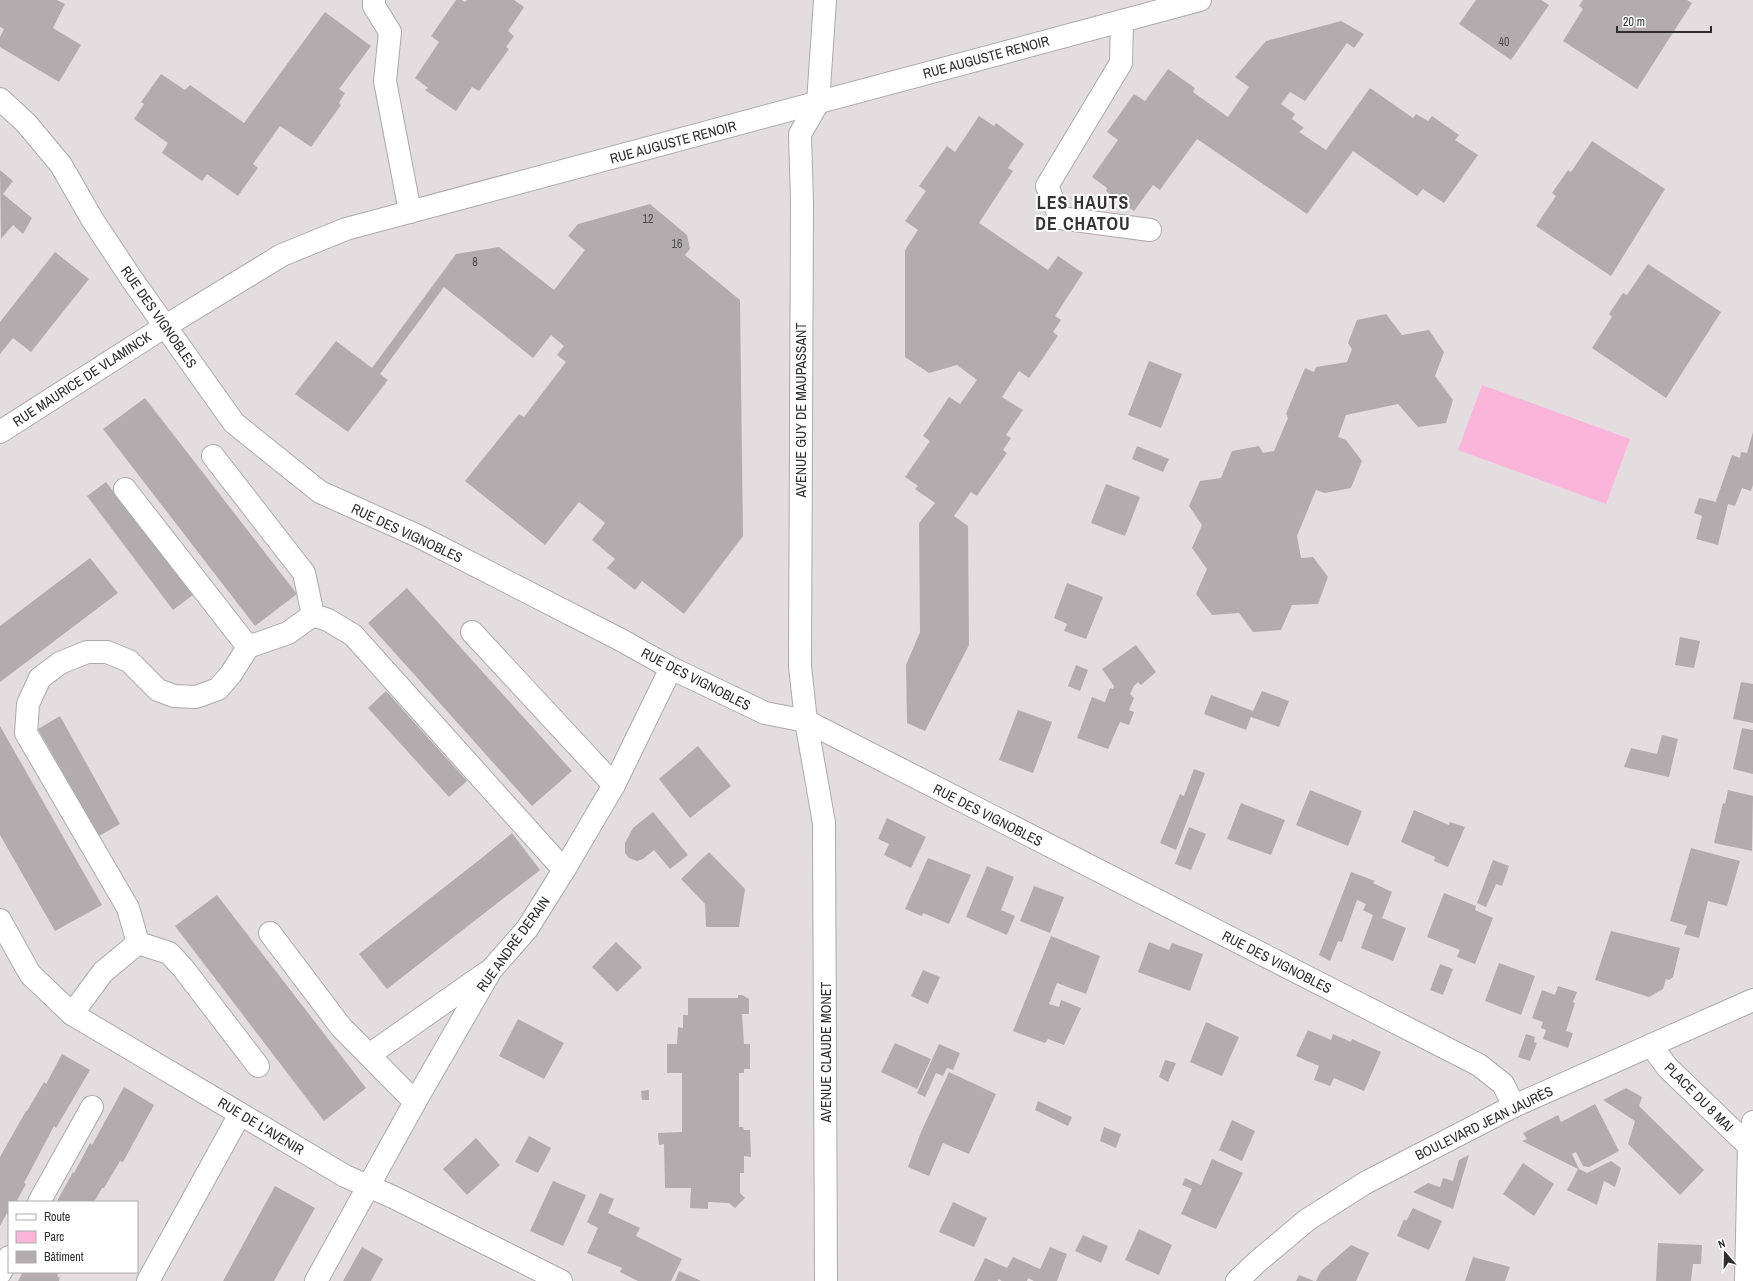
<svg xmlns="http://www.w3.org/2000/svg" width="1753" height="1281" font-family="'Archivo Narrow',sans-serif">
<style>
.green{fill:#fbb5da}
.building{fill:#b3acaf}
.lines{fill:none;stroke-linecap:round;stroke-linejoin:round}
.minor-casing{stroke:#aea8ab;stroke-width:24}
.minor{stroke:#fff;stroke-width:22}
.labels{text-anchor:middle;stroke-width:4;stroke-linejoin:round;paint-order:stroke}
.number-label{font-size:12px;fill:#504d4e}
.street-label{font-size:14px;fill:#2f2d2e;stroke:#fff}
.district-label{font-size:18px;font-weight:bold;letter-spacing:1px;fill:#393336;stroke:#fff}
</style>
<rect width="100%" height="100%" fill="#e4dde0"/>
<polygon class="green" points="1482,385 1630,439 1606,504 1458,450"/>
<g class="building">
<polygon points="0,0 57,0 65,4 53,28 81,45 59,82 0,47 0,37 4,29 0,27"/>
<polygon points="456,0 462,0 465,2 467,0 514,0 524,7 508,31 514,36 506,47 509,49 479,91 472,87 456,111 425,90 428,88 415,78 439,42 431,36"/>
<polygon points="1476,0 1541,0 1549,5 1511,60 1459,24"/>
<polygon points="1583,0 1687,0 1692,3 1637,89 1563,41 1583,9 1579,6"/>
<polygon points="325,12 371,46 339,89 345,93 339,103 341,105 311,147 280,126 253,164 258,168 238,196 207,174 202,181 162,153 168,143 134,119 144,104 141,102 161,74 185,90 190,85 244,123"/>
<polygon points="1341,21 1364,34 1354,48 1347,43 1305,101 1290,92 1281,104 1295,114 1292,119 1304,128 1299,132 1326,150 1370,88 1413,118 1416,114 1428,121 1432,116 1459,135 1455,140 1478,155 1444,203 1423,189 1417,196 1353,151 1307,214 1197,139 1160,190 1153,185 1134,211 1106,191 1107,188 1092,177 1118,140 1107,132 1134,94 1145,101 1168,69 1195,88 1193,92 1228,117 1249,87 1235,77 1266,41"/>
<polygon points="979,116 994,126 996,123 1024,144 1008,168 1013,171 979,223 1048,270 1058,256 1083,273 1055,316 1061,320 1053,332 1058,336 1029,378 1019,371 1002,397 1023,410 1006,435 1011,438 1003,450 1007,453 977,496 971,492 954,516 968,526 969,645 925,731 907,723 906,665 920,632 919,523 935,503 915,489 918,486 905,477 930,441 923,436 949,397 960,404 977,380 957,365 929,373 905,357 905,250 918,230 905,221 926,191 919,186 947,146 955,152"/>
<polygon points="1592,141 1665,189 1611,276 1536,226 1556,196 1552,193 1568,170 1571,172"/>
<polygon points="0,170 13,181 3,194 32,218 23,234 13,225 1,239"/>
<polygon points="650,204 687,235 690,249 685,255 740,300 743,536 684,614 642,581 635,590 607,568 615,559 592,540 605,523 579,502 545,545 465,481 519,414 524,417 566,362 557,355 564,346 551,335 533,358 444,287 380,374 388,380 348,432 295,394 336,341 372,368 456,254 499,247 554,290 585,250 568,236 578,224"/>
<polygon points="55,252 89,279 31,352 13,338 0,354 0,322"/>
<polygon points="1648,264 1721,312 1666,398 1592,348 1612,317 1609,314 1623,293 1627,295"/>
<polygon points="1386,314 1402,335 1429,330 1444,352 1435,376 1453,400 1446,423 1418,427 1398,404 1346,415 1338,437 1346,440 1362,461 1351,488 1325,493 1316,490 1297,536 1301,558 1313,557 1328,577 1318,604 1292,605 1281,630 1253,632 1239,613 1212,615 1196,594 1207,569 1192,548 1202,525 1189,506 1200,481 1221,478 1232,451 1259,446 1263,453 1274,451 1288,418 1286,414 1305,368 1314,372 1316,367 1347,362 1352,349 1348,343 1357,320"/>
<polygon points="1149,361 1182,374 1161,428 1128,415"/>
<polygon points="145,398 297,594 255,626 103,429"/>
<polygon points="1753,432 1753,485 1751,491 1742,488 1735,506 1728,504 1718,545 1696,539 1702,516 1694,513 1699,498 1717,502 1716,501 1732,455 1740,458 1741,452 1747,453"/>
<polygon points="1137,446 1169,459 1163,472 1132,459"/>
<polygon points="106,482 193,595 173,610 87,496"/>
<polygon points="1106,484 1140,497 1125,536 1091,523"/>
<polygon points="90,558 118,593 0,682 0,626"/>
<polygon points="1067,583 1103,597 1086,639 1064,631 1067,624 1054,618"/>
<polygon points="407,588 572,771 532,806 368,623"/>
<polygon points="1680,637 1700,641 1694,668 1675,665"/>
<polygon points="1136,645 1156,672 1141,685 1138,682 1134,686 1130,694 1134,698 1129,710 1134,712 1129,725 1120,722 1108,749 1077,738 1092,697 1105,702 1110,688 1113,689 1114,686 1102,669"/>
<polygon points="1076,665 1088,670 1080,691 1068,686"/>
<polygon points="1741,682 1753,684 1753,723 1733,719"/>
<polygon points="386,691 467,781 449,797 368,708"/>
<polygon points="1262,691 1289,701 1279,727 1251,717 1246,730 1204,714 1211,695 1253,711"/>
<polygon points="1018,710 1052,722 1033,773 999,760"/>
<polygon points="60,716 120,824 99,836 38,729"/>
<polygon points="0,726 102,905 55,931 0,835"/>
<polygon points="1742,728 1753,730 1753,774 1733,769"/>
<polygon points="1662,735 1678,739 1669,777 1624,767 1631,748 1657,754"/>
<polygon points="698,746 731,786 690,818 659,779"/>
<polygon points="1194,769 1205,773 1176,850 1160,843 1180,794 1184,796"/>
<polygon points="1310,790 1362,811 1348,846 1296,825"/>
<polygon points="1728,790 1753,796 1752,851 1714,843 1723,803 1725,804"/>
<polygon points="1241,803 1285,820 1271,855 1227,839"/>
<polygon points="1414,810 1449,825 1450,822 1465,827 1448,867 1434,861 1435,857 1401,842"/>
<polygon points="653,812 688,855 670,869 654,850 643,859 637,861 629,858 625,853 625,843 633,828"/>
<polygon points="887,818 926,837 911,868 884,855 889,844 878,839"/>
<polygon points="1189,827 1206,834 1191,870 1175,864"/>
<polygon points="512,833 540,870 387,989 359,954 483,857"/>
<polygon points="1691,848 1740,861 1727,906 1708,901 1699,938 1684,934 1687,926 1670,921"/>
<polygon points="709,852 745,889 739,927 706,927 705,904 681,879"/>
<polygon points="928,858 971,875 949,924 923,913 922,916 905,909"/>
<polygon points="1493,860 1509,866 1502,886 1496,884 1486,907 1477,903"/>
<polygon points="987,866 1014,877 1001,910 1015,916 1007,935 966,917"/>
<polygon points="1351,872 1375,881 1373,883 1392,892 1382,918 1406,928 1393,961 1361,948 1373,915 1363,910 1366,904 1357,900 1342,942 1338,941 1330,961 1319,955"/>
<polygon points="1034,886 1064,897 1050,933 1020,921"/>
<polygon points="1444,893 1476,906 1475,910 1493,918 1475,964 1457,957 1460,950 1427,937"/>
<polygon points="217,895 366,1088 324,1121 175,926"/>
<polygon points="1611,931 1680,948 1673,977 1669,980 1666,979 1663,989 1649,997 1595,980"/>
<polygon points="1051,936 1100,956 1086,994 1057,983 1049,1004 1059,1007 1061,1000 1081,1008 1064,1045 1048,1039 1045,1043 1013,1031"/>
<polygon points="616,942 642,967 617,992 592,967"/>
<polygon points="1149,942 1169,950 1172,943 1203,954 1190,991 1138,972"/>
<polygon points="1499,963 1535,976 1521,1015 1485,1001"/>
<polygon points="1440,964 1453,969 1443,995 1430,990"/>
<polygon points="923,970 940,977 928,1004 911,996"/>
<polygon points="1558,986 1577,992 1573,1002 1575,1003 1566,1031 1573,1033 1568,1048 1543,1039 1546,1030 1541,1028 1543,1022 1532,1018 1542,990 1555,995"/>
<polygon points="738,995 742,995 749,999 749,1014 742,1014 744,1044 750,1044 750,1069 744,1069 744,1073 739,1073 739,1127 743,1127 744,1130 750,1130 751,1157 744,1156 744,1173 740,1173 740,1193 745,1198 735,1208 729,1203 708,1202 708,1209 690,1208 691,1188 665,1188 664,1144 659,1145 658,1133 682,1132 682,1073 667,1073 667,1044 677,1044 678,1027 683,1028 683,1015 688,1015 688,998 738,998"/>
<polygon points="518,1019 564,1043 544,1079 499,1056"/>
<polygon points="1206,1022 1239,1037 1222,1076 1190,1062"/>
<polygon points="1308,1030 1331,1040 1333,1034 1351,1042 1352,1039 1381,1052 1364,1091 1334,1078 1330,1086 1314,1080 1319,1066 1296,1056"/>
<polygon points="1526,1034 1535,1037 1534,1042 1537,1043 1530,1061 1518,1057"/>
<polygon points="895,1043 931,1059 917,1089 881,1072"/>
<polygon points="939,1044 960,1053 953,1070 947,1068 943,1076 936,1073 925,1097 917,1093"/>
<polygon points="62,1054 90,1070 56,1128 54,1126 24,1183 26,1184 16,1202 9,1202 9,1215 7,1213 0,1226 0,1157 26,1111 27,1111 44,1082 46,1084"/>
<polygon points="1165,1060 1176,1063 1168,1082 1159,1077"/>
<polygon points="949,1072 996,1094 969,1154 943,1143 929,1176 908,1167 921,1132"/>
<polygon points="124,1087 154,1105 123,1162 120,1161 104,1188 102,1188 94,1202 58,1202 57,1201 73,1172 74,1173 90,1143 92,1145"/>
<polygon points="1626,1088 1642,1097 1639,1106 1704,1170 1680,1195 1628,1144 1635,1121 1603,1100"/>
<polygon points="649,1090 649,1100 642,1100 641,1091"/>
<polygon points="1038,1101 1072,1117 1068,1126 1035,1110"/>
<polygon points="1595,1104 1619,1151 1589,1167 1583,1166 1576,1152 1572,1154 1579,1169 1587,1173 1611,1161 1621,1168 1615,1187 1604,1181 1597,1205 1567,1190 1578,1169 1522,1141 1527,1139 1523,1133 1558,1115 1561,1122"/>
<polygon points="1232,1120 1255,1131 1242,1161 1219,1150"/>
<polygon points="1104,1127 1121,1134 1116,1148 1100,1141"/>
<polygon points="529,1136 551,1148 538,1173 515,1162"/>
<polygon points="476,1138 500,1165 467,1195 443,1169"/>
<polygon points="1469,1155 1453,1209 1413,1192 1428,1183 1440,1187 1443,1178 1453,1181 1459,1160"/>
<polygon points="1212,1159 1243,1173 1216,1229 1181,1214 1192,1189 1182,1185 1185,1178 1201,1185"/>
<polygon points="1523,1163 1554,1184 1534,1216 1503,1194"/>
<polygon points="553,1181 586,1195 563,1246 530,1231"/>
<polygon points="275,1186 315,1208 274,1281 223,1281"/>
<polygon points="600,1193 614,1199 608,1213 640,1228 636,1236 682,1259 671,1281 638,1281 620,1272 622,1268 587,1253 598,1228 587,1222"/>
<polygon points="953,1202 987,1218 974,1247 939,1232"/>
<polygon points="1413,1208 1442,1221 1429,1250 1397,1236 1404,1219 1406,1221"/>
<polygon points="1139,1229 1172,1245 1159,1275 1125,1260"/>
<polygon points="1083,1235 1108,1246 1101,1263 1075,1251"/>
<polygon points="1658,1243 1702,1245 1701,1264 1693,1264 1691,1281 1656,1281"/>
<polygon points="1351,1245 1369,1253 1356,1281 1316,1281 1321,1271"/>
<polygon points="362,1247 383,1259 371,1281 343,1281"/>
<polygon points="1050,1247 1067,1254 1057,1281 1034,1281 1028,1278 1027,1281 1002,1281 998,1279 998,1281 974,1281 985,1258 1007,1268 1013,1257 1040,1269"/>
<polygon points="1473,1257 1510,1267 1505,1281 1465,1281"/>
<polygon points="679,1271 701,1281 675,1281"/>
<polygon points="23,1272 59,1272 57,1276 60,1278 59,1281 18,1281"/>
<polygon points="1299,1275 1314,1281 1296,1281"/>
</g>
<g class="lines">
<defs>
<g id="minor">
<polyline points="374,0 374,6 390,32 385,81 410,212"/>
<polyline points="825,0 818,103 800,134 802,202 800,666 806,721 824,823 826,1281"/>
<polyline points="1122,21 1121,63 1047,186 1060,218 1150,230"/>
<polyline points="0,99 26,123 61,165 92,219 133,281 234,423 320,492 418,536 621,640 671,668 765,713 806,721 1479,1065 1503,1084 1514,1106"/>
<polyline points="0,432 164,327 282,255 346,229 1200,0"/>
<polyline points="213,456 304,573 313,615"/>
<polyline points="125,489 248,647"/>
<polyline points="313,615 328,620 353,635 564,870"/>
<polyline points="472,632 614,785"/>
<polyline points="0,920 30,974 72,1014 345,1176 393,1197 561,1281"/>
<polyline points="270,933 341,1027 415,1102"/>
<polyline points="138,943 128,908 26,733 28,704 40,678 60,663 87,652 107,652 129,661 158,690 174,696 196,697 218,689 231,674 248,647 288,633 313,615"/>
<polyline points="138,943 169,953 183,968 258,1066"/>
<polyline points="72,1014 103,972 138,943"/>
<polyline points="1651,1045 1667,1067 1749,1146 1753,1122"/>
<polyline points="369,1055 486,973"/>
<polyline points="39,1202 92,1107"/>
<polyline points="0,1273 9,1257"/>
<polyline points="148,1281 240,1114"/>
<polyline points="316,1281 415,1102 491,970 527,929 564,870 614,785 671,668"/>
<polyline points="1237,1281 1257,1262 1307,1220 1365,1183 1514,1106 1753,1000"/>
<polyline points="1746,1281 1749,1146"/>
</g>
</defs>
<use href="#minor" class="minor-casing"/>
<use href="#minor" class="minor"/>
</g>
<g class="labels">
<g class="number-label">
<text x="1504" y="46">40</text>
<text x="648" y="223">12</text>
<text x="677" y="248">16</text>
<text x="475" y="266">8</text>
</g>
<g class="street-label">
<text transform="translate(986 57) rotate(-15)" y="5">RUE AUGUSTE RENOIR</text>
<text transform="translate(673 142) rotate(-15)" y="5">RUE AUGUSTE RENOIR</text>
<text transform="translate(159 317) rotate(55)" y="5">RUE DES VIGNOBLES</text>
<text transform="translate(82 379) rotate(-33)" y="5">RUE MAURICE DE VLAMINCK</text>
<text transform="translate(801 410) rotate(-90)" y="5">AVENUE GUY DE MAUPASSANT</text>
<text transform="translate(407 533) rotate(25)" y="5">RUE DES VIGNOBLES</text>
<text transform="translate(696 679) rotate(27)" y="5">RUE DES VIGNOBLES</text>
<text transform="translate(988 815) rotate(27)" y="5">RUE DES VIGNOBLES</text>
<text transform="translate(513 944) rotate(-54)" y="5">RUE ANDRÉ DERAIN</text>
<text transform="translate(1277 962) rotate(27)" y="5">RUE DES VIGNOBLES</text>
<text transform="translate(826 1052) rotate(-90)" y="5">AVENUE CLAUDE MONET</text>
<text transform="translate(1699 1097) rotate(45)" y="5">PLACE DU 8 MAI</text>
<text transform="translate(1484 1123) rotate(-26)" y="5">BOULEVARD JEAN JAURÈS</text>
<text transform="translate(261 1126) rotate(31)" y="5">RUE DE L'AVENIR</text>
</g>
<g class="district-label">
<text x="1083" y="209">LES HAUTS<tspan x="1083" dy="21">DE CHATOU</tspan></text>
</g>
</g>
<rect x="8" y="1201" width="130" height="72" fill="#ffffff" stroke="#acabab"/>
<rect x="16" y="1214" width="20" height="6" fill="#ffffff" stroke="#acabab"/>
<text x="44" y="1221" font-size="12" fill="#2f2d2e">Route</text>
<rect x="16" y="1231" width="20" height="12" fill="#fbb5da" stroke="#acabab"/>
<text x="44" y="1241" font-size="12" fill="#2f2d2e">Parc</text>
<rect x="16" y="1251" width="20" height="12" fill="#b3acaf" stroke="#acabab"/>
<text x="44" y="1261" font-size="12" fill="#2f2d2e">Bâtiment</text>
<g transform="translate(1725 1253) rotate(340)" stroke="#ffffff" stroke-width="3" paint-order="stroke">
<path d="M0-3L7 15L0 10L-7 15Z" fill="#2f2d2e"/>
<text y="-6" font-size="11" font-weight="bold" text-anchor="middle" fill="#2f2d2e">N</text>
</g>
<path d="M1617 26v6h94v-6" fill="none" stroke="#2f2d2e" stroke-width="2"/>
<text x="1623" y="26" font-size="12" fill="#2f2d2e" stroke="#ffffff" stroke-width="3" paint-order="stroke">20 m</text>
</svg>
